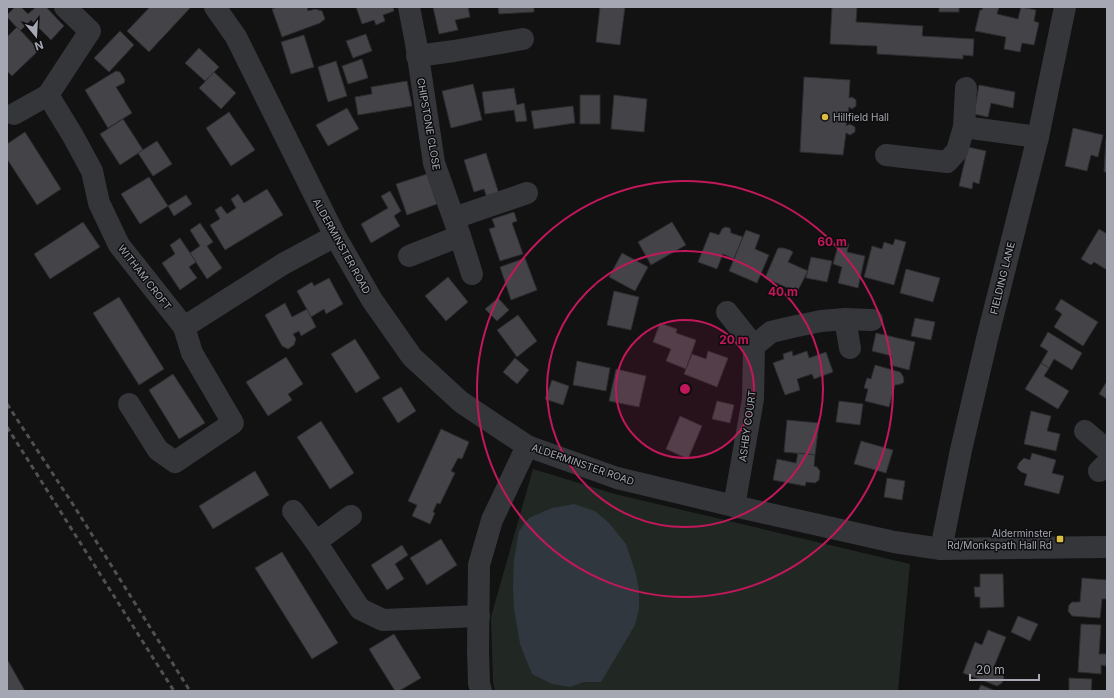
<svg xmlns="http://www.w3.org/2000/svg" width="1114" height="698" font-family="Inter,sans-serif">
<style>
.green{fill:#212722}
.water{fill:#31373e}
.building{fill:#444448;stroke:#2d2c2f}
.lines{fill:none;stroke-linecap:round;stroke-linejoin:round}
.minor{stroke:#35363a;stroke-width:22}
.rail{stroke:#4f4f55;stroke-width:3;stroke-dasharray:5 4;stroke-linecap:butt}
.ring{fill:none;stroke:#c2185b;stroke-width:2}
.poi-dot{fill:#dcbc41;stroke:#0d0d0e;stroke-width:1.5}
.labels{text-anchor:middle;stroke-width:3;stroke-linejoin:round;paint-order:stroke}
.poi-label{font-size:10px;fill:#a5a7b2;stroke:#0d0d0e;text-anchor:start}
.street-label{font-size:10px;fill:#a5a7b2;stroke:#0d0d0e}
.centre{fill:#c2185b;stroke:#0d0d0e;stroke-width:2}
.ring-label{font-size:12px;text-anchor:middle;font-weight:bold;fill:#c2185b;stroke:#0d0d0e;stroke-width:3;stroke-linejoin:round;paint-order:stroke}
</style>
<rect width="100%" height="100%" fill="#121213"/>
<polygon class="green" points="533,469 615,494 910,564 898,691 495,691 493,682 491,617"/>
<polygon class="water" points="574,504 595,511 609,523 626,544 636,574 639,590 639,608 635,625 601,682 584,682 570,687 552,684 532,674 520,644 514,609 513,587 514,560 519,531 529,518 552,508"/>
<g class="building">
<polygon points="15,7 21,7 28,14 36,7 46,7 64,26 51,40 31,20 20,31 7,17 7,15"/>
<polygon points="150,7 191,7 149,52 127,31"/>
<polygon points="278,7 307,7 308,11 315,9 322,11 325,19 320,23 282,37 272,9"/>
<polygon points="356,7 393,7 394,11 383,15 385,21 376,25 374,20 362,24"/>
<polygon points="433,7 468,7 470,17 455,20 458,30 439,34"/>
<polygon points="498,7 534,7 534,12 499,14"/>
<polygon points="600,7 625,7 620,45 596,42"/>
<polygon points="832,7 857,7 856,22 923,26 922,36 974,39 973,56 963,55 963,59 877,54 877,46 830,44"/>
<rect x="939" y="7" width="20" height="5"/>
<polygon points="983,7 999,7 997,14 1018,19 1021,7 1036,10 1034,21 1039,23 1034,45 1022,43 1020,52 1004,49 1006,37 975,31 980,10 982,10"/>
<polygon points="17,27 39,50 12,76 7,71 7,37"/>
<polygon points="120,31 134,45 109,72 94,58"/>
<polygon points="366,34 372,51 353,58 346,41"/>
<polygon points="304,35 314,67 291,74 281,42"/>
<polygon points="199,48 219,67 205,81 185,63"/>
<polygon points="362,59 368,78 348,84 342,66"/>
<polygon points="336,61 347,96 328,102 318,67"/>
<polygon points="116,71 120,72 125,80 124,83 116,87 132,113 108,128 85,90"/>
<polygon points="214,72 236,93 221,109 199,88"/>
<polygon points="804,77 850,80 849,98 852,97 856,100 856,106 852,109 849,107 846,126 850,124 855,127 855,132 850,135 846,133 843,155 800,152"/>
<polygon points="407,81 412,106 358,115 355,97 372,94 371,87"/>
<polygon points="473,84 482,120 451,128 442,91"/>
<polygon points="979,85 1015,92 1013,108 991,103 988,117 974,114"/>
<polygon points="514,88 517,105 524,103 527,121 516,122 514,110 485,114 482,92"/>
<rect x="580" y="95" width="20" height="29"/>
<polygon points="614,95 647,99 644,132 611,129"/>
<polygon points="573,106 575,123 534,129 531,111"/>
<polygon points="347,108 359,129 328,146 316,125"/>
<polygon points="229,112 255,150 231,166 206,128"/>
<polygon points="123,119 143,150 120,165 100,134"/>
<polygon points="1073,128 1103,135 1098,157 1091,155 1087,171 1065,166"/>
<polygon points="25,132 61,189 37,205 7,159 7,144"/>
<polygon points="1106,139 1107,139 1107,172 1104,172"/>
<polygon points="157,141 172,164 153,176 138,153"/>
<polygon points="968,147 986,151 979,184 973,182 972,189 959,186"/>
<polygon points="486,153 499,194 487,198 484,189 474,192 464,160"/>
<polygon points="427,174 437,204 407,215 396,184"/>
<polygon points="149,177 168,206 140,224 121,194"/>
<polygon points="267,189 283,215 225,250 210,225 220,219 215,210 221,206 227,214 236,208 231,199 238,194 244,203"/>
<polygon points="390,191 401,211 394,216 400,226 371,243 361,224 388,208 381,196"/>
<polygon points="186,195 192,204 174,216 168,206"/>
<polygon points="514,212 517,221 512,223 523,254 500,261 489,229 495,227 492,219"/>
<polygon points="83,222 100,247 50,279 34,254"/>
<polygon points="672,222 686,245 651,265 638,242"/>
<polygon points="200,223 213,242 207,246 222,268 207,279 190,253 200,246 190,230"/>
<polygon points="725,227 730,228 731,233 743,237 734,259 723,254 717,269 698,262 710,232 719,235 722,229"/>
<polygon points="1099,229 1107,234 1107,270 1094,262 1091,265 1081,259"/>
<polygon points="746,230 760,235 755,249 769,255 757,283 729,271"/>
<polygon points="180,238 196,262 189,267 197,278 180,290 162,263 175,254 170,245"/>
<polygon points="895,239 906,242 894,285 864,277 872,246 882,249 884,242 893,245"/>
<polygon points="839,242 849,244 847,252 865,256 858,288 838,283 842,267 833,264"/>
<polygon points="778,248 783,248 790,250 793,252 788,262 808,271 797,292 765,278"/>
<polygon points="622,253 648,267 635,291 609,277"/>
<polygon points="811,257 832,261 827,282 806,278"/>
<polygon points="525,258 537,290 511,300 500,267"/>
<polygon points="906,269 940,278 933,302 900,293"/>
<polygon points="448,277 468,302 446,321 425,296"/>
<polygon points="329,278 343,304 326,314 324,309 311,317 297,291 312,282 314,286"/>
<polygon points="614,291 639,297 631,330 607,325"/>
<polygon points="119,297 164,369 139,385 93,313"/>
<polygon points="498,298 509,310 497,321 485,309"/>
<polygon points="1061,299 1098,322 1083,346 1054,327 1062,314 1055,309"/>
<polygon points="285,303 292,317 307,309 316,327 301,336 299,331 293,334 296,339 294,345 288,349 282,346 265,315"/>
<polygon points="518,315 537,341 517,357 497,330"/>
<polygon points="915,318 935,322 931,340 911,336"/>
<polygon points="660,323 677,329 676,333 696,340 686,369 666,361 671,349 653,342"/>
<polygon points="1048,332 1082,353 1072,370 1054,359 1049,368 1041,363 1048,351 1040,346"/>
<polygon points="876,333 915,342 909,370 890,365 892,356 872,351"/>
<polygon points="355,339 380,378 356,393 331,354"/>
<polygon points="708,351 728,358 717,387 684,374 692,354 706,359"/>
<polygon points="792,351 793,356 807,351 809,358 826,352 833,372 814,379 812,374 797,379 800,390 785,395 773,363 784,359 783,354"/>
<polygon points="286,357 303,384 288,394 292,400 268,416 246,382"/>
<polygon points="515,358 529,370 517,384 503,372"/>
<polygon points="577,361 610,368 606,391 573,385"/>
<polygon points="1041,363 1049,368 1044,376 1069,391 1058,409 1025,389"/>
<polygon points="875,365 900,372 903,376 904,382 901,384 895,385 889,407 865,401 868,389 864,388 867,378 871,379"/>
<polygon points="616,369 646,376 639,407 609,401"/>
<polygon points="173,374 205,423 179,439 149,390"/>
<polygon points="552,380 569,386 563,405 545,399"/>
<polygon points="1107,381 1107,399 1099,394"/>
<polygon points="401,387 416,411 398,423 382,398"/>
<polygon points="717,401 734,405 730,423 712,419"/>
<polygon points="839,401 863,404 860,425 836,422"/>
<polygon points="1031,411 1051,416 1047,431 1060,434 1056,451 1024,444"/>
<polygon points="680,416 702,426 688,459 666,449"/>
<polygon points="787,420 819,423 815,455 784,452"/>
<polygon points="321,421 354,473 330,489 297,437"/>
<polygon points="441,429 469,442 462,459 458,458 451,471 455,473 440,504 437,503 433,512 435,513 430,524 412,516 417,505 408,501"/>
<polygon points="861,441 893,450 886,473 854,464"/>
<polygon points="798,453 815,455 814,466 817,467 820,471 819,480 815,483 806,482 805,486 773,480 777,459 796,463"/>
<polygon points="1032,453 1056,460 1052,473 1064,476 1059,494 1024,485 1027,474 1021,472 1017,468 1019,463 1024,458 1030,460"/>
<polygon points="255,471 269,495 213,529 199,506"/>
<polygon points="887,478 905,481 902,500 884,497"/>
<polygon points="441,539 457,565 427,585 410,558"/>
<polygon points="402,545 408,555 395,564 404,579 387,590 371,565"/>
<polygon points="282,552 338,643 312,659 255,568"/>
<polygon points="980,574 1003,574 1004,607 980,608 980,597 975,597 974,587 980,587"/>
<polygon points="1082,578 1107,580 1107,599 1102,599 1100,618 1072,616 1068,611 1069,605 1072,602 1080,602"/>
<polygon points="1018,616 1038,624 1030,641 1011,632"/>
<polygon points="1081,624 1101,625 1099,654 1107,654 1106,666 1101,665 1101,674 1078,672"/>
<polygon points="988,630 1006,637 993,669 1002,672 1004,678 1002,683 997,686 963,673 975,642 982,645"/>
<polygon points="394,634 421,678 399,691 395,691 369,649"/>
<polygon points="7,659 25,691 7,691"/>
<polygon points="1069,678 1092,679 1091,691 1069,691"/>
<polygon points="981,685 996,691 978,691"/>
</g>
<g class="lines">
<g class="minor">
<polyline points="215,7 236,37 335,236 372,300 412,357 461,402 527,446 617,478 734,506 894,542 941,549 1107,547"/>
<polyline points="409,7 416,43 434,163 460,236 472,274"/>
<polyline points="417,56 454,51 523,39"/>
<polyline points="48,95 90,31 65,7"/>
<polyline points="14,114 48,95 73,136 92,171 99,203 119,245 184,327 283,264 335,236"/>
<polyline points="964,127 1038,137"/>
<polyline points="886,155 947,162 957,151 964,127 966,88"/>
<polyline points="454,218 527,193"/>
<polyline points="409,256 460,236"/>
<polyline points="727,312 754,346"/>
<polyline points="845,319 850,348"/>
<polyline points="129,404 158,450 175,462 233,423 192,353 184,327"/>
<polyline points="1085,431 1107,450"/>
<polyline points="1099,471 1107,463"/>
<polyline points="734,506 753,399 754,346 771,332 792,327 821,321 845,319 872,320"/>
<polyline points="293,511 316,542 360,609 383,620 479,616"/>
<polyline points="316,542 351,516"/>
<polyline points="941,549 961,450 987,339 1038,137 1065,7"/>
<polyline points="481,691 479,683 478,651 479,565 492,520 527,446"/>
</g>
<g class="rail">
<polyline points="7,404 74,506 190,691"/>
<polyline points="7,427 174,691"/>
</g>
</g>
<circle cx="685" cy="389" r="69" fill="#c2185b" fill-opacity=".12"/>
<g class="ring">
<circle cx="685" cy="389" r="69"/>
<circle cx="685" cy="389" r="138"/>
<circle cx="685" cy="389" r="208"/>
</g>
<g class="poi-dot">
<circle cx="825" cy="117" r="4"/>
<rect x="1056" y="535" width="8" height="8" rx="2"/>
</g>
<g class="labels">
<g class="poi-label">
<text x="833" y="121">Hillfield Hall</text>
<text x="1052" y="537" text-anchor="end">Alderminster<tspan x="1052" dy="12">Rd/Monkspath Hall Rd</tspan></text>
</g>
<g class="street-label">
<text transform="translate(429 124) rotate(80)" y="4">CHIPSTONE CLOSE</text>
<text transform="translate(342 246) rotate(61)" y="4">ALDERMINSTER ROAD</text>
<text transform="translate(145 277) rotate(52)" y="4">WITHAM CROFT</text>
<text transform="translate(1002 278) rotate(-76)" y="4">FIELDING LANE</text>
<text transform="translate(747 426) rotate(-82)" y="4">ASHBY COURT</text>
<text transform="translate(583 464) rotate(19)" y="4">ALDERMINSTER ROAD</text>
</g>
</g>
<circle cx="685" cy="389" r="6" class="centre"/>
<g class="ring-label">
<text x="832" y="246">60 m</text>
<text x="783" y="296">40 m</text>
<text x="734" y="344">20 m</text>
</g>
<rect width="1114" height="698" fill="none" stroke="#a5a7b2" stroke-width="16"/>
<g transform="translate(36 36) rotate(162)" stroke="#0d0d0e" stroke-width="3" paint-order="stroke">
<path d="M0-3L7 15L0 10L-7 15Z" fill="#a5a7b2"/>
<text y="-6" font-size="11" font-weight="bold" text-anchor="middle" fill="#a5a7b2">N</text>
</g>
<path d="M970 674v6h69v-6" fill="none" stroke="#a5a7b2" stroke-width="2"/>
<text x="976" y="674" font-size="12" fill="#a5a7b2" stroke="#0d0d0e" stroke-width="3" paint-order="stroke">20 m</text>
</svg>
